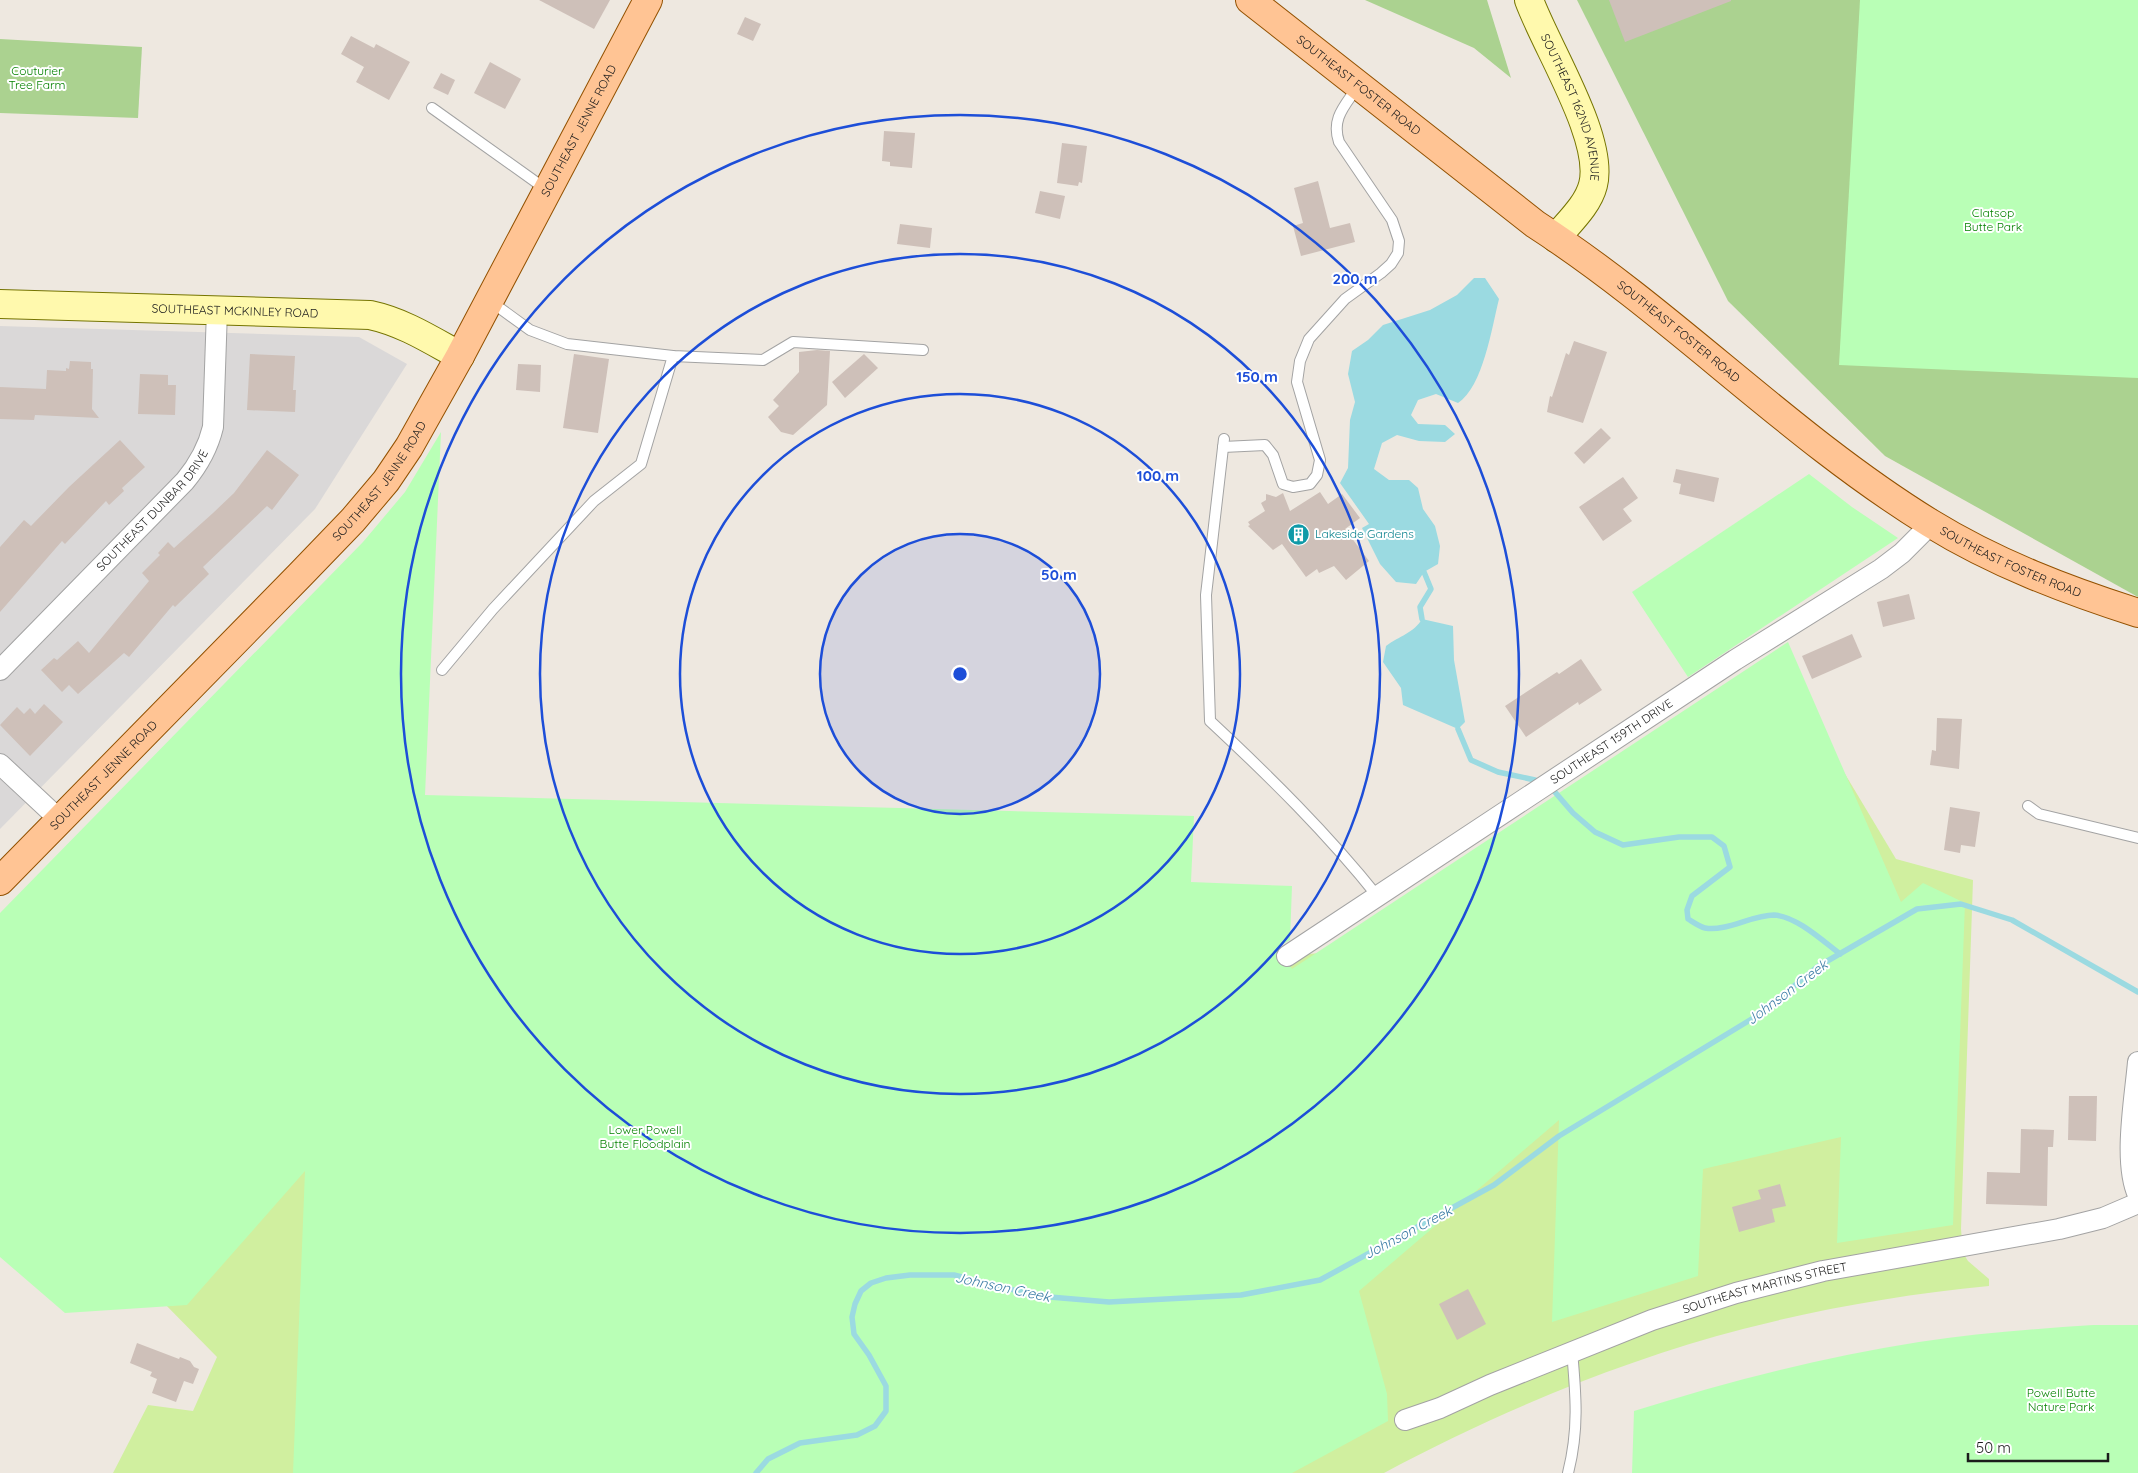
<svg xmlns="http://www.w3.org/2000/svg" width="2138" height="1473" font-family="Quicksand,sans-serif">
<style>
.residential{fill:#dad8d8}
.grass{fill:#d0ef9f}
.forest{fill:#abd290}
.park{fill:#b9ffb6}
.water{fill:#9bdae1}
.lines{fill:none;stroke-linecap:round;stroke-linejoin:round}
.stream{stroke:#9bdae1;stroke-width:5.5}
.building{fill:#cec0b9}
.lane-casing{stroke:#a3a3a3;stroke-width:12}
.street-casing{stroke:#a3a3a3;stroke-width:22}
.secondary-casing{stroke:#757400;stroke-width:30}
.primary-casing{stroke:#935100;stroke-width:30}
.lane{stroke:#fff;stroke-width:10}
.street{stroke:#fff;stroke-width:20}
.secondary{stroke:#fff9ad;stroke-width:28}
.primary{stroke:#ffc494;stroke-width:28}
.ring{fill:none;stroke:#1d4ed8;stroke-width:2.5}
.labels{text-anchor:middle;stroke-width:4;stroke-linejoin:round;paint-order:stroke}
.park-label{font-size:12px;fill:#058201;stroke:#fff}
.street-label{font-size:12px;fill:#1c1c1c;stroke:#fff}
.culture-label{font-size:12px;fill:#0d838f;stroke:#fff;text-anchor:start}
.water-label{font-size:14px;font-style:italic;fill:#3a7ba4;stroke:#fff}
.centre{fill:#1d4ed8;stroke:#fff;stroke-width:2.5}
.ring-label{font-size:15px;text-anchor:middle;font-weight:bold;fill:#1d4ed8;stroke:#fff;stroke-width:4;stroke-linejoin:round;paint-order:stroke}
</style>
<rect width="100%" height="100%" fill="#eee8e0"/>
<polygon class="residential" points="0,326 359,337 407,364 315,509 0,829"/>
<path class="grass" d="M1773,654L1896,859L1973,880L1961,1229L1963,1253L1968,1261L1989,1279V1286C1906,1294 1824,1308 1743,1329C1623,1360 1493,1414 1384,1473H113L148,1405L193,1411L217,1357L43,1180L1278,957L1320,953Z"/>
<g class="forest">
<polygon points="1365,0 1487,0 1511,78 1474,48"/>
<polygon points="1577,0 2138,0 2138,597 1885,456 1728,301"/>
<polygon points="0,39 142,47 138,118 0,113"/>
</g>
<g class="park">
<polygon points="1860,0 2138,0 2138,378 1839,365"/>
<polygon points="441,432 425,795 1194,816 1191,882 1292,886 1290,940 1278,947 1292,969 1788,642 1901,902 1923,883 1965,903 1953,1225 1837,1243 1841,1137 1703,1169 1698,1276 1552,1322 1559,1120 1359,1291 1387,1394 1388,1421 1292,1473 293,1473 305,1171 187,1305 65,1313 0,1257 0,913 363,542 405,492"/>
<polygon points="1809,474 1852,507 1898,538 1688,677 1632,592"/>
<path d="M2093,1325H2138V1473H1632L1634,1411C1727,1382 1822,1357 1919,1342C1976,1333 2035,1329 2093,1325Z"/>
</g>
<g class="water">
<path d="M1474,278H1485L1499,299C1492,327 1483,387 1458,403L1436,394L1418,400L1411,415L1418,424L1445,425L1455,434L1445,442L1419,441L1397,435L1382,443L1374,469L1389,480H1409L1418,488L1423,509L1435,526L1440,546L1438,564L1424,572L1416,584L1396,582L1380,564L1362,528L1369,524L1340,483L1348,468L1350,420L1355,402L1348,374L1352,351L1368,340L1383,325L1430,310L1457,295Z"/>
<path d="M1422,619L1453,626L1454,660L1465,722L1458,729L1403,705L1401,688L1383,662L1386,646C1399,636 1414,633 1422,619Z"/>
</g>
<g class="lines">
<g class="stream">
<polyline points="1422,619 1420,607 1431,589 1424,572"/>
<polyline points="1458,729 1471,760 1498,772 1535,780 1541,783"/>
<path d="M1549,788L1554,791L1573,813L1595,832L1623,845L1679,837H1712L1724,846L1730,867L1692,896L1687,910L1688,919C1693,922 1700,927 1705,928C1726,932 1752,915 1774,915C1796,916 1823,941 1840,954"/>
<polyline points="756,1473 768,1459 800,1443 857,1435 875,1426 886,1411 886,1386 869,1355 854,1334 852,1317 855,1304 861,1291 871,1283 886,1278 910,1275 954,1275 1038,1296 1109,1302 1241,1295 1320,1280 1494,1185 1559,1136 1760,1014 1817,967 1917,909 1961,904 2012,920 2138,992"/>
</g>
</g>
<g class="building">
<polygon points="539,0 610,0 594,29"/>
<polygon points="1609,0 1731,0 1731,1 1625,42"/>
<polygon points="745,17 761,24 753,41 737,34"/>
<polygon points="351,36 374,48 376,44 410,62 389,100 356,82 364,67 341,54"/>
<polygon points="490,62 521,79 505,109 474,93"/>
<polygon points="441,73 455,80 448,95 433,88"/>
<polygon points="884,131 915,133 912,168 890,166 890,162 882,161"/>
<polygon points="1062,143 1087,146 1082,183 1079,182 1078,186 1057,183"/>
<polygon points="1318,181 1330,228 1350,223 1355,242 1301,256 1293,226 1303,223 1294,188"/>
<polygon points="1040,191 1065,196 1060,219 1035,213"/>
<polygon points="900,224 932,228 930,248 897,244"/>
<polygon points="1574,341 1607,352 1583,423 1547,412 1550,396 1552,397 1566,353 1569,355"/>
<polygon points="817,350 830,351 827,405 793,435 781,432 768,417 779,406 773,400 799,372 799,352"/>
<polygon points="250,354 295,356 293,390 296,390 295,412 247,410"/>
<polygon points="574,354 609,359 598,433 563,428"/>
<polygon points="864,354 878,368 845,398 832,382"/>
<polygon points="70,361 91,362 91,369 93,369 92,409 99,418 35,415 34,420 0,419 0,387 46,389 47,370 66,371 66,368 69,369"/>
<polygon points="518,364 541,365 540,392 516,390"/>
<polygon points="140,374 168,375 168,385 176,385 175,415 138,414"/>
<polygon points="1601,428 1611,438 1584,464 1574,453"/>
<polygon points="120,440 145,467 122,488 124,491 109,505 106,501 65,544 62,541 0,612 0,547 24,520 31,526 69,487"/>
<polygon points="267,450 299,475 272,510 267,506 203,567 209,574 175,607 173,605 129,657 124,653 78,694 69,685 62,692 41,670 54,658 57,660 78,641 89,653 149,581 142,573 160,555 158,553 168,542 174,548 213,513 234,493"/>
<polygon points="1676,469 1719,478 1714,502 1679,494 1681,484 1673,482"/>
<polygon points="1623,477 1638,498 1623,509 1632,521 1603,541 1579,507"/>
<polygon points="1320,492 1328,504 1342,494 1360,518 1345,529 1369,561 1346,580 1334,566 1319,573 1317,569 1306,577 1282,544 1273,550 1248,526 1250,525 1248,522 1265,511 1261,503 1266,500 1266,494 1276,497 1283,493 1290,511"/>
<polygon points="1909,594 1915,619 1883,627 1877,602"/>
<polygon points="1852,634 1862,657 1812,679 1802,656"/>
<polygon points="1581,659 1602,690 1579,705 1578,702 1526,737 1505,706 1557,672 1559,674"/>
<polygon points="44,704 63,722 30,756 0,725 17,707 24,714 30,708 35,714"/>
<polygon points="1937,718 1962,719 1959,769 1930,765 1932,750 1936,751"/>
<polygon points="1950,807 1980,812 1975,847 1961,845 1960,853 1944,850"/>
<polygon points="2069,1096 2097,1096 2096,1141 2068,1140"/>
<polygon points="2021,1129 2054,1130 2053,1147 2048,1147 2047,1206 1986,1204 1987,1172 2020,1173"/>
<polygon points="1780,1184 1786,1206 1772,1209 1775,1222 1739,1232 1732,1207 1761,1199 1758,1190"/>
<polygon points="1468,1289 1486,1324 1457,1340 1439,1304"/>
<polygon points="137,1343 179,1359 180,1357 190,1361 194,1367 199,1369 193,1384 184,1381 176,1402 152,1393 157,1379 150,1376 152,1372 130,1363"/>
</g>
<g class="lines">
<defs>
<g id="lane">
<polyline points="432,108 547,190"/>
<polyline points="490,301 530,330 567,344 673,356 763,360 793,342 923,350"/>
<path d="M1224,439L1206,595L1210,721C1269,776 1327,833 1378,897"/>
<path d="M1223,447L1265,445L1273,455L1283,484L1293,487L1310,484L1317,475L1320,460L1297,382L1300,361L1309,339L1345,299L1381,273L1391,264L1398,253L1399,241L1392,220L1339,142C1331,118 1345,106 1358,86"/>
<polyline points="442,670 493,609 594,501 641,464 673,356"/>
<polyline points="2028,806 2039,814 2138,838"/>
<path d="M1568,1473C1579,1430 1576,1395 1572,1351"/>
</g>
<g id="street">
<path id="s1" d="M0,670L185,481C199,464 208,448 213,427L217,310"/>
<polyline points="0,764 61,821"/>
<path id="s2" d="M1287,956L1735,660L1881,569L1902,553L1931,524"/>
<path d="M2138,1062C2135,1098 2123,1162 2138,1195"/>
<path id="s3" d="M1405,1420L1440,1408L1490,1385L1652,1320L1736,1293L1823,1271L2059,1229L2103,1218L2138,1203"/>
</g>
<g id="secondary">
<path id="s4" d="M1529,0C1546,47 1605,139 1593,185C1588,205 1569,222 1556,238"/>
<path id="s5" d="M0,304L370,315C403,322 431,340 460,356"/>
</g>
<g id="primary">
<path id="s6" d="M1250,0L1535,224C1674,314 1789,436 1930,523C1995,563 2066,590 2138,613"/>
<path id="s7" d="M0,881L300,575L353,520L386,481L409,447L460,356L648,0"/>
</g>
</defs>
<use href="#lane" class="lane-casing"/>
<use href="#street" class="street-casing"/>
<use href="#secondary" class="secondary-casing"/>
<use href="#primary" class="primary-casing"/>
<use href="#lane" class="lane"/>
<use href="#street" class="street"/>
<use href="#secondary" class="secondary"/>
<use href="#primary" class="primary"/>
</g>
<circle cx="960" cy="674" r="140" fill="#1d4ed8" fill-opacity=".12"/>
<g class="ring">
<circle cx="960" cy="674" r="140"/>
<circle cx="960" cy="674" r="280"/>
<circle cx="960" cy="674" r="420"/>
<circle cx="960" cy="674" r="559"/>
</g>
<defs>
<symbol id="building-disc" viewBox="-11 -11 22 22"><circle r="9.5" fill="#0f9aa8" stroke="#fff"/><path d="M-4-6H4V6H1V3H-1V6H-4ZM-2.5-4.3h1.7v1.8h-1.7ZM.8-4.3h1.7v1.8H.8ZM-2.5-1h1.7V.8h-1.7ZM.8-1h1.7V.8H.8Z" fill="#fff"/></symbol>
</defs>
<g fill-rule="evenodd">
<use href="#building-disc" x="1286" y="522" width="25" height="25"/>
</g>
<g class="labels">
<g class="park-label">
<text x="37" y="75">Couturier<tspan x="37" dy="14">Tree Farm</tspan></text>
<text x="1993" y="217">Clatsop<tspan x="1993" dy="14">Butte Park</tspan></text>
<text x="645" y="1134">Lower Powell<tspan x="645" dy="14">Butte Floodplain</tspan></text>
<text x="2061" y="1397">Powell Butte<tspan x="2061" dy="14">Nature Park</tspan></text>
</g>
<g class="street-label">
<text dy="4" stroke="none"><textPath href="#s6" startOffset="138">SOUTHEAST FOSTER ROAD</textPath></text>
<text dy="4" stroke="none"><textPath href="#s4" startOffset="116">SOUTHEAST 162ND AVENUE</textPath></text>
<text dy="4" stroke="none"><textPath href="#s7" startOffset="956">SOUTHEAST JENNE ROAD</textPath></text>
<text dy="4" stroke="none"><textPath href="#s5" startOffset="235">SOUTHEAST MCKINLEY ROAD</textPath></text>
<text dy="4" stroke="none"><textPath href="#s6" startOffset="542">SOUTHEAST FOSTER ROAD</textPath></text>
<text dy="4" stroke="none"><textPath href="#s7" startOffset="552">SOUTHEAST JENNE ROAD</textPath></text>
<text dy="4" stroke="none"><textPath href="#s1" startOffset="221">SOUTHEAST DUNBAR DRIVE</textPath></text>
<text dy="4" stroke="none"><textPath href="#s6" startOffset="948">SOUTHEAST FOSTER ROAD</textPath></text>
<text dy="4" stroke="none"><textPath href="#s2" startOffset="389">SOUTHEAST 159TH DRIVE</textPath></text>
<text dy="4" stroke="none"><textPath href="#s7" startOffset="148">SOUTHEAST JENNE ROAD</textPath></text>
<text dy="4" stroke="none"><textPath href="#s3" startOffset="384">SOUTHEAST MARTINS STREET</textPath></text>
</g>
<g class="culture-label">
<text x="1315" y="538">Lakeside Gardens</text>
</g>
<g class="water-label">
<text transform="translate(1787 992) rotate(-37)" y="5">Johnson Creek</text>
<text transform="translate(1408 1232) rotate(-28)" y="5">Johnson Creek</text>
<text transform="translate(1003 1287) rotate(12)" y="5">Johnson Creek</text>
</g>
</g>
<circle cx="960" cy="674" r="8" class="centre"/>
<g class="ring-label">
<text x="1355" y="284">200 m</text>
<text x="1257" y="382">150 m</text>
<text x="1158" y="481">100 m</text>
<text x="1059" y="580">50 m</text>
</g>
<path d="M1968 1453v8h140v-8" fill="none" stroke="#1c1c1c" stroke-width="2.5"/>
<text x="1976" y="1453" font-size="15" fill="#1c1c1c" stroke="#ffffff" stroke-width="4" paint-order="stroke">50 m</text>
</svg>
